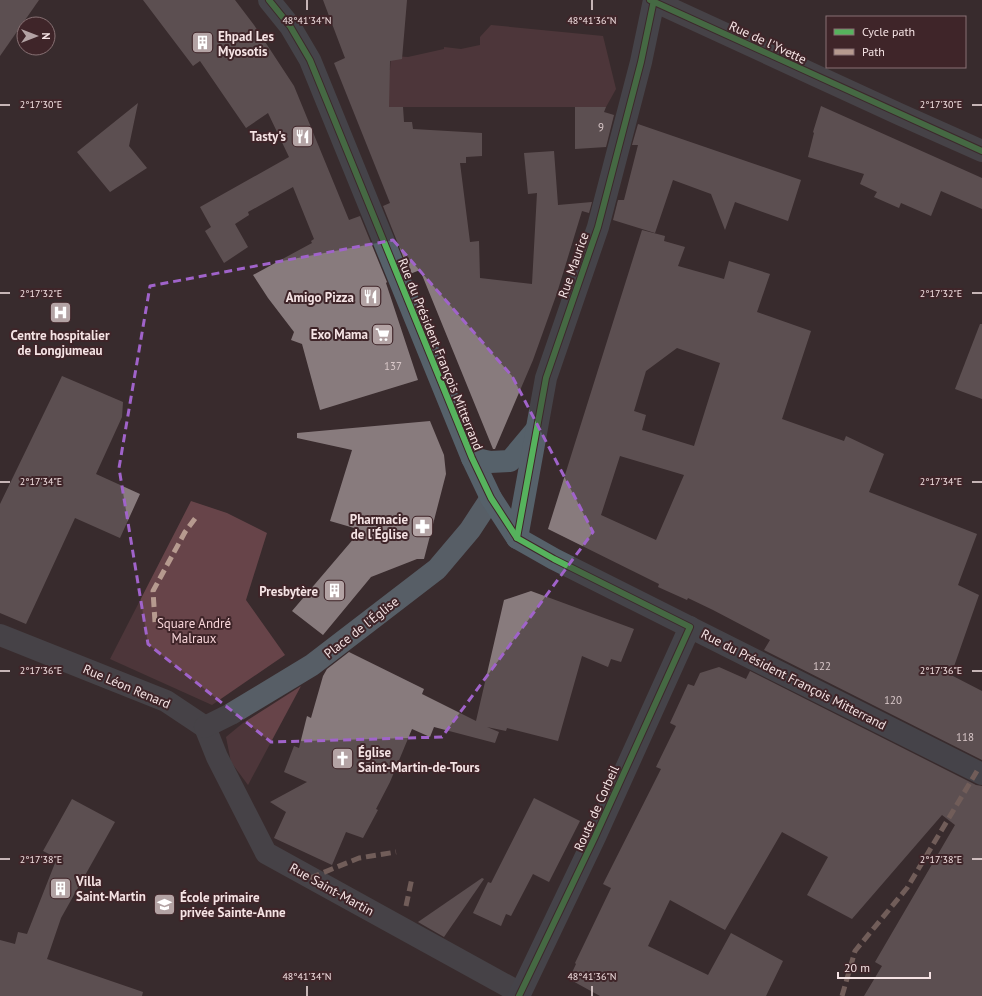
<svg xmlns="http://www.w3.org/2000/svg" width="982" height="996" font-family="'PT Sans',sans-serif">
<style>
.green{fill:#674449}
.building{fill:#887b7d;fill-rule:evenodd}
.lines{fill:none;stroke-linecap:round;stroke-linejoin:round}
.minor{stroke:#575e66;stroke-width:22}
.secondary{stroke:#56616a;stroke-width:22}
.quiet{stroke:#b69a8f;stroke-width:5;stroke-dasharray:10 5;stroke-linecap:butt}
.cycleway-casing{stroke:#3f2529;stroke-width:8}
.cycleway{stroke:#56b35d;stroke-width:6}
.marked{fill:none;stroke:#a063ca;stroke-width:3;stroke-dasharray:8 5;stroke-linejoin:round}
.ticks{fill:none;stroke:#f5e3e4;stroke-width:1.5}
.labels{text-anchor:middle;stroke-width:4;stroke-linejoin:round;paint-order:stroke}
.number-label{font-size:11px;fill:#dac9ca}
.poi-label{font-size:13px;font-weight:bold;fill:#f5e3e4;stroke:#3f2529;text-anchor:end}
.street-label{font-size:13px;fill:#f5e3e4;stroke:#3f2529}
.park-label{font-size:13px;fill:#f7d5d9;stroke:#3f2529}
.ticks-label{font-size:10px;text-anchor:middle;fill:#f5e3e4;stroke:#3f2529;stroke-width:4;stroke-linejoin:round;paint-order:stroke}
</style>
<rect width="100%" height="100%" fill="#392b2d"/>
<g class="green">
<polygon points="491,25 603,36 616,89 606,107 403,107 384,111 377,70 390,70 391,56 408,57 444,49 444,47 461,49 480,45 480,37"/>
<polygon points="191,501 227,513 267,533 246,600 285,655 212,705 110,659"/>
<polygon points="301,686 248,785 231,762 226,737 243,723"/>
</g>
<g class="building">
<polygon points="0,0 39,0 0,56"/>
<polygon points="143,0 235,0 254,25 294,86 349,220 360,216 387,282 386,283 418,380 320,410 302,344 291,340 294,332 268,298 253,275 312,243 311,241 314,239 293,187 248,212 249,215 235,224 248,247 224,263 205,231 211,227 200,207 289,157 268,113 246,128 200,61 193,66"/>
<polygon points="323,0 407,0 402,59 390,61 389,107 403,107 404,122 412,122 413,129 482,133 482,156 466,157 466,163 460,163 470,242 479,241 480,278 532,284 537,193 528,194 524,153 554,151 558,205 592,202 589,213 582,211 557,293 533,360 495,449 493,449 420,270 410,274 383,206 390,203 334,63 345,58"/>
<polygon points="138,103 129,146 147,168 110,192 77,152"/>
<polygon points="821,106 982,178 982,209 941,191 931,216 901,203 899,208 874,197 877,192 860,184 864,174 808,157 814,133 813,132"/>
<polygon points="575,107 606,107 604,112 614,115 606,147 575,149"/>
<polygon points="638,124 801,180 788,221 735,202 725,230 711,194 673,180 655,233 613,220 618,200 624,200 638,145 632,145"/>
<path d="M642,230L665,236L664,241L685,247L678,266L724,279L729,261L770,274L757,312L811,331L782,419L844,441L846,436L884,454L869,492L977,534L958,585L979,595L951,675L982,691V760L764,650L770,640L713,610L688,598L687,600L658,587L659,584L548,529ZM677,348L720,363L694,446L642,430L646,415L634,411L646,371ZM620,456L684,475L656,540L601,515Z"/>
<polygon points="980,324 982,324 982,399 955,389"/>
<polygon points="62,376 123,402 122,417 96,474 140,494 120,538 75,518 26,624 0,613 0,504"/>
<polygon points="430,421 444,455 446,474 424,559 417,559 371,577 323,635 292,611 361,530 330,521 352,450 297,438 297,433"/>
<polygon points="531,591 634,629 621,662 611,659 608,667 582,656 558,741 507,728 506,731 487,727 499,732 495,743 434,727 430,737 412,729 390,782 376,809 378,810 363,838 346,832 332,865 274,838 286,812 270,802 307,782 284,772 294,746 299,748 307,716 311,718 323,676 327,669 349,652 424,689 422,694 476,721 504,600"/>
<polygon points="719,667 746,679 750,671 976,785 982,786 982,996 864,996 882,966 875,962 955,825 942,815 852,919 807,895 828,857 782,832 725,930 670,900 648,946 708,975 731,933 783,961 766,996 600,996 569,979 576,964 575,963 611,888 603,884 661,769 656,767 676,726 670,723 688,684 694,686 700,673"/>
<polygon points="534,798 580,821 549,882 533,874 511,916 506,914 501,926 473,913 488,882 491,883"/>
<polygon points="72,799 115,822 61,918 47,959 143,992 142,996 0,996 0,940 15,944 18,932 27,934 57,858 43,851"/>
<polygon points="482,878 484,879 444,937 418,922"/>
</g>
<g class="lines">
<g class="minor">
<polyline points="654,1 899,114 982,151"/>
<polyline points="0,635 166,701 205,727"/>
<polyline points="205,727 217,757 266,853 520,993"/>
<polyline points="205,727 231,714 312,665 437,569 470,530 491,498"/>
</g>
<g class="secondary">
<polyline points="269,0 290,26 310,60 472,458 491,498 517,538 554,559 982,774"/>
<polyline points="472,458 490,462 510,461 536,430"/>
<polyline points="517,538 546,378 598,227 641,62 654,0"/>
<polyline points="519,996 595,837 690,627"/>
</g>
<g class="quiet">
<polyline points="155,622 153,591 185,532 197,516"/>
<polyline points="310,878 359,858 396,852"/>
<polyline points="406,906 412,878"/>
<polyline points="842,996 855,951 907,888 977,771"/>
</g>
<defs>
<g id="cycleway">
<polyline points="269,0 290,26 310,60 472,458 491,498 517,538 554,559 690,627 595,837 519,996"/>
<polyline points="650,0 982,151"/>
<polyline points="517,538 546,378 598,227 641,62 654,0"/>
</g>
</defs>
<use href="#cycleway" class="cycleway-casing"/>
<use href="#cycleway" class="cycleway"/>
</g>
<path d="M0 0H982V996H0ZM393,240L512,376L593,532L442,737L271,742L148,644L119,468L150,286Z" fill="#392b2d" fill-opacity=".55" fill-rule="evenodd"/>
<path class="marked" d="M393,240L512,376L593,532L442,737L271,742L148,644L119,468L150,286Z"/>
<path class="ticks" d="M307,0V10M592,0V10M0,105H10M972,105H982M0,293H10M972,293H982M0,482H10M972,482H982M0,671H10M972,671H982M0,859H10M972,859H982M307,986V996M592,986V996"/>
<defs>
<symbol id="building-square" viewBox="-11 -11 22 22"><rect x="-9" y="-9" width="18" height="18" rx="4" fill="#b3a3a4" stroke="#3f2529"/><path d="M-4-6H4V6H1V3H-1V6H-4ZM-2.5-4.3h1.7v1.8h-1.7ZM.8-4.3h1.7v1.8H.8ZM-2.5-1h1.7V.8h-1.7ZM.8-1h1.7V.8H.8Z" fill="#fff"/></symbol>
<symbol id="restaurant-square" viewBox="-11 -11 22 22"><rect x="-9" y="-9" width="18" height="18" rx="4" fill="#b3a3a4" stroke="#3f2529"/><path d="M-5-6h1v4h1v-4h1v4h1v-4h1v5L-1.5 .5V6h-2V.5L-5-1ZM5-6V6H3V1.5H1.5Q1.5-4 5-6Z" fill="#fff"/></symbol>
<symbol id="hospital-square" viewBox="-11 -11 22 22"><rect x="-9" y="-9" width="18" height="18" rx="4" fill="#b3a3a4" stroke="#3f2529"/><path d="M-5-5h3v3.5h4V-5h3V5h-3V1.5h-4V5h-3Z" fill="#fff"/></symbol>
<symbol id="supermarket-square" viewBox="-11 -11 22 22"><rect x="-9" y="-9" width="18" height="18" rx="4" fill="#b3a3a4" stroke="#3f2529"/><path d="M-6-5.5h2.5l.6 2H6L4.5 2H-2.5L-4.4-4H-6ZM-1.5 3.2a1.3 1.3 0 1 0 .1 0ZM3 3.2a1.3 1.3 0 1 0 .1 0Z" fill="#fff"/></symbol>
<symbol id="pharmacy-square" viewBox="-11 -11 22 22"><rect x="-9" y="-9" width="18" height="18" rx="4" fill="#b3a3a4" stroke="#3f2529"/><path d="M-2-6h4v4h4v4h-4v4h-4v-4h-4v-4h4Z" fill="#fff"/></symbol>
<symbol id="church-square" viewBox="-11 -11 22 22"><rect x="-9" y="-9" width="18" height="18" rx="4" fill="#b3a3a4" stroke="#3f2529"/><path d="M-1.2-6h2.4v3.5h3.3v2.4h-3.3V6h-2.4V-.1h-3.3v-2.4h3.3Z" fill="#fff"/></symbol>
<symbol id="school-square" viewBox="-11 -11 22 22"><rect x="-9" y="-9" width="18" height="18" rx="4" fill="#b3a3a4" stroke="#3f2529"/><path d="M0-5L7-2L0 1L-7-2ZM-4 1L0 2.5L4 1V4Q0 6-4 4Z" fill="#fff"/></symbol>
</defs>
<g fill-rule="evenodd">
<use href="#building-square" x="190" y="30" width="25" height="25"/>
<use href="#restaurant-square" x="290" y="124" width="25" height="25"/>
<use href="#restaurant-square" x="358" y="284" width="25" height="25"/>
<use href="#hospital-square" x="48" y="300" width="25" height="25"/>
<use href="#supermarket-square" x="370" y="322" width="25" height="25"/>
<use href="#pharmacy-square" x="410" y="514" width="25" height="25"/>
<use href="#building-square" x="322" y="578" width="25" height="25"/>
<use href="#church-square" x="330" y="746" width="25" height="25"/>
<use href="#building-square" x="48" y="876" width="25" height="25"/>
<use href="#school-square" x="152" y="892" width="25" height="25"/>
</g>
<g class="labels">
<g class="number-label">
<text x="601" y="131">9</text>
<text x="393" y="370">137</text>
<text x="822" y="670">122</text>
<text x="893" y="704">120</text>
<text x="965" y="741">118</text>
</g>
<g class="poi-label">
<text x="218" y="41" text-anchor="start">Ehpad Les<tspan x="218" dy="15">Myosotis</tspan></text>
<text x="286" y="141">Tasty's</text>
<text x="354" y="302">Amigo Pizza</text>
<text x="368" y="339">Exo Mama</text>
<text x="60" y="340" text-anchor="middle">Centre hospitalier<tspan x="60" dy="15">de Longjumeau</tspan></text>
<text x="408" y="524">Pharmacie<tspan x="408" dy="15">de l'Église</tspan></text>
<text x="318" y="596">Presbytère</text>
<text x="358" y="757" text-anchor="start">Église<tspan x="358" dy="15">Saint-Martin-de-Tours</tspan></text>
<text x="76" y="886" text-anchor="start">Villa<tspan x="76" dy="15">Saint-Martin</tspan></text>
<text x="180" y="902" text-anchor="start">École primaire<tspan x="180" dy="15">privée Sainte-Anne</tspan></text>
</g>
<g class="street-label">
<text transform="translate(768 42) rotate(25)" y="5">Rue de l'Yvette</text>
<text transform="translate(573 265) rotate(-71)" y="5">Rue Maurice</text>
<text transform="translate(441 354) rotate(68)" y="5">Rue du Président François Mitterrand</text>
<text transform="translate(361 627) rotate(-38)" y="5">Place de l'Église</text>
<text transform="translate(794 679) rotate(27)" y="5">Rue du Président François Mitterrand</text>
<text transform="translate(127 686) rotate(23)" y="5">Rue Léon Renard</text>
<text transform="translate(596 808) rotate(-66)" y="5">Route de Corbeil</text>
<text transform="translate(332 889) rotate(29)" y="5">Rue Saint-Martin</text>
</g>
<g class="park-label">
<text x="194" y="628">Square André<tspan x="194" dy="15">Malraux</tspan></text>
</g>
</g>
<g class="ticks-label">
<text x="307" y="24">48°41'34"N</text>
<text x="592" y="24">48°41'36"N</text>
<text x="941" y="108">2°17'30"E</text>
<text x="41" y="108">2°17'30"E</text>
<text x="941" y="297">2°17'32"E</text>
<text x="41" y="297">2°17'32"E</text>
<text x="941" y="485">2°17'34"E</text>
<text x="41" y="485">2°17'34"E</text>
<text x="941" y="674">2°17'36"E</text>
<text x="41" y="674">2°17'36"E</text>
<text x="41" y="863">2°17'38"E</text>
<text x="941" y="863">2°17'38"E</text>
<text x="307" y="980">48°41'34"N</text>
<text x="592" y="980">48°41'36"N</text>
</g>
<rect x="826" y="16" width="140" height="52" fill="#3f2529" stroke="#887174"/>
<rect x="834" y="29" width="20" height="6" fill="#56b35d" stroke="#887174"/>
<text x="862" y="36" font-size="12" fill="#f5e3e4">Cycle path</text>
<rect x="834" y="49" width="20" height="6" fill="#b69a8f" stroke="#887174"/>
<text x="862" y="56" font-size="12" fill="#f5e3e4">Path</text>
<g transform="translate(36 36) rotate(90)"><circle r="19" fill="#3f2529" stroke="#887174"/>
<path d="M0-3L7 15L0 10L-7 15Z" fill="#b3a3a4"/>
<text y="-6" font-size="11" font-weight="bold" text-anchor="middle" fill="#f5e3e4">N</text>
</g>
<path d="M838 972v6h92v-6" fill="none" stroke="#f5e3e4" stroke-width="2"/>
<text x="844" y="972" font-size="12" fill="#f5e3e4" stroke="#3f2529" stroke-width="3" paint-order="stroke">20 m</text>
</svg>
